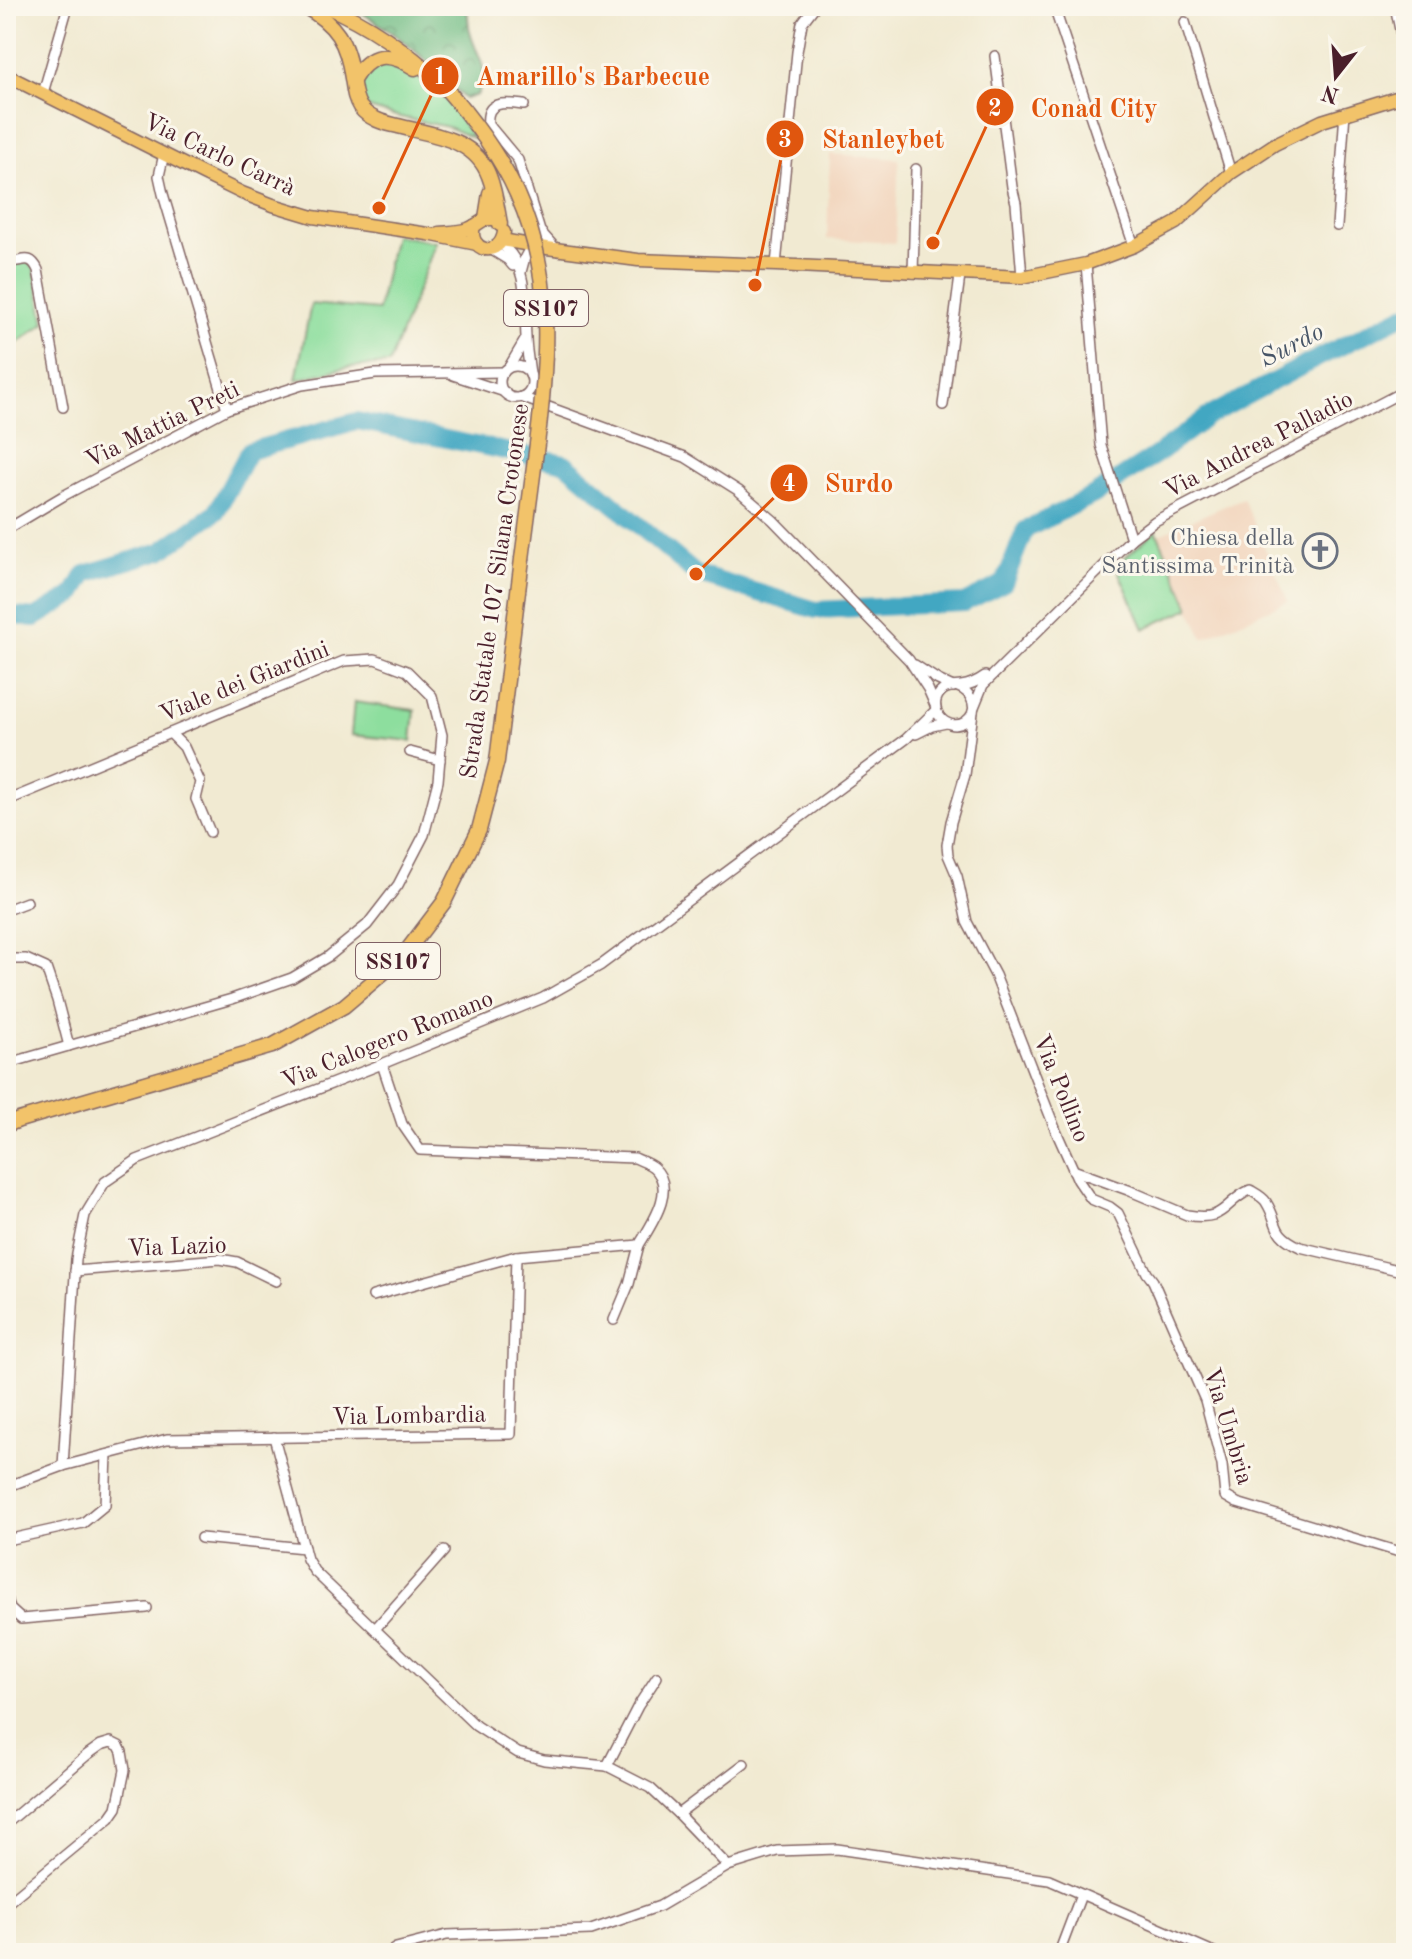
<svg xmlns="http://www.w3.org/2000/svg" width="1412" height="1959" viewBox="0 0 1412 1959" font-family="'Old Standard TT',serif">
<defs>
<pattern id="forest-crowns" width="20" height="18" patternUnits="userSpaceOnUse" patternTransform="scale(2)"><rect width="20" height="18" fill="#72bd85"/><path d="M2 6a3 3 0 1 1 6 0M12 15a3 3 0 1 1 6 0" fill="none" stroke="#60996d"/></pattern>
</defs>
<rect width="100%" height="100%" fill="#fbf7ec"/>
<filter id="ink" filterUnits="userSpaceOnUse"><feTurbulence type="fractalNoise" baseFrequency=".0125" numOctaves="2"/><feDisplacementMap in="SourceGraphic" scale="16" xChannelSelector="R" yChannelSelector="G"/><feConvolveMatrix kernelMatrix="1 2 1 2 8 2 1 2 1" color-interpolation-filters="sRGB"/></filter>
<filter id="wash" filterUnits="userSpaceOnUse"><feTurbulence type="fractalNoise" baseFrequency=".006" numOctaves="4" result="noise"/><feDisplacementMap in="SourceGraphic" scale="32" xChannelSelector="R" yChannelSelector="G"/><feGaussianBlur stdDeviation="1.8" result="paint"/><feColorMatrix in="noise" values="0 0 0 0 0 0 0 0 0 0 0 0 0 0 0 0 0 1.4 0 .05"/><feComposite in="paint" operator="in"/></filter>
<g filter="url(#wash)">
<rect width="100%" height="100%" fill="#f1ead2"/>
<g fill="#f2d5bd">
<path d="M 830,154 L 899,159 L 895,243 L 827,239 Z"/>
<path d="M 1243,498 L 1288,601 L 1203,638 L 1158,535 Z"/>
</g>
<g fill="#8dde9e" stroke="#6c7e64" stroke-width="2">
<path d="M 386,58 L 399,64 L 445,97 L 473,138 L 448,127 L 400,117 L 369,108 L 363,103 L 358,88 L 360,79 L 364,71 Z"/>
<path d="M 394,235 L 436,242 L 389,364 L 348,367 L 296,380 L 311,304 L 378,310 Z"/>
<path d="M 27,262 L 34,267 L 45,323 L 6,351 L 6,265 Z"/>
<path d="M 1156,530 L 1190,608 L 1144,629 L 1116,566 Z"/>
<path d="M 354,702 L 415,710 L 412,741 L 351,735 Z"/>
</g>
<path fill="url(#forest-crowns)" stroke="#5e6e58" stroke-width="2" d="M 349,6 L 467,6 C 468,15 468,24 470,32 C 477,59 492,66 477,95 L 465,99 C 430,62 395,30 349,6 Z"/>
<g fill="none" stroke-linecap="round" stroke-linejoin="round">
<path stroke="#42a7c2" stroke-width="18" d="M 6,615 L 35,618 L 73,595 L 85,574 L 161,551 L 216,512 L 249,451 L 357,421 L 565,463 L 696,574 L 816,610 L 964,603 L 1004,583 L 1025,530 L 1094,495 L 1159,453 L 1207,417 L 1312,361 L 1406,314"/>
</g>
</g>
<g filter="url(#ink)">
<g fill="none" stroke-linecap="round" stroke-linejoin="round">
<defs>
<g id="minor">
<path d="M 1395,6 L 1406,58"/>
<path d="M 1057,16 L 1134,246"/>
<path d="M 1185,22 L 1231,173"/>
<path d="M 995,56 L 1012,187 L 1016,203 L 1022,277"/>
<path d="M 43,93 L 68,6"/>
<path d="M 524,105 C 507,103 485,99 488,124 L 518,160 L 540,231 L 557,250"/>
<path d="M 164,154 L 159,176 L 163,194 L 227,409"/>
<path d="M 1337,226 L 1345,112"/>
<path d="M 500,244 C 530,263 524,307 526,337 C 526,350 529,362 530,375"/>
<path d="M 490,249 L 508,260 L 513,266"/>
<path d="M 6,261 C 21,265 29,251 38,270 L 63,407"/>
<path d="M 1086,264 L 1101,445 L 1131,539"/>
<path d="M 776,265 L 797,52 L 802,23 L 815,6"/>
<path d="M 521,272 L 525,257 L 531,246"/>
<path d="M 913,273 L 916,169"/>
<circle cx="516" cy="382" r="16"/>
<path d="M 509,367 L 525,340"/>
<path d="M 453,375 L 505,392"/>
<path d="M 521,397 L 685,457 L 739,491 L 773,520 L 909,660 L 928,689 L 935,705"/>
<path d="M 943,405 L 960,276"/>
<path d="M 6,530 L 63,496 L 227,409 L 302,385 L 375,374 L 504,372"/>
<path d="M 915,665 L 938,680 L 953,687"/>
<path d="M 958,687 C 972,692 981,711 965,722 C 945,734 924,705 943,690 C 948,686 955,687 961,686 C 970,685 978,681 985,676"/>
<path d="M 974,707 L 983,685 L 1131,539 L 1155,521 L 1406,390"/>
<path d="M 973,712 L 965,775 L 951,822 L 947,845 L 948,855 L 957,876 L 967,922 L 995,975 L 1056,1131 L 1078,1180 L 1091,1199 L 1110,1207 L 1118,1213 L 1147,1273 L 1153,1281 L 1205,1400 L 1222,1465 L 1225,1496 L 1237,1503 L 1406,1554"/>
<path d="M 170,733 L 184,747 L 200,782 L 196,799 L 210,832"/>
<path d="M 916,734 L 932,726 L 946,723"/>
<path d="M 410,752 L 440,760"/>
<path d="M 6,801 L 344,661 L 375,659 L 407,671 L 432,696 L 442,735 L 438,781 L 424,835 L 398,885 L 367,925 L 329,956 L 292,978 L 232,999 L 6,1064"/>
<path d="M 6,910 L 27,902"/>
<path d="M 6,959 L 26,959 L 46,968 L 57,1000 L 69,1046"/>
<path d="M 1073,1170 L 1128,1190 L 1187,1215 C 1227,1222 1222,1203 1250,1190 C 1255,1193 1263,1197 1266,1202 C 1280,1224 1270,1233 1300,1247 L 1406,1272"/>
<path d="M 75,1271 L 220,1259 L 237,1262 L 276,1281"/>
<path d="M 373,1296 L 516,1256 L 639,1245 C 651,1225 678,1188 653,1167 C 648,1163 641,1161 635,1158 L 420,1150 L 402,1124 L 382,1064"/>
<path d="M 614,1320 L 629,1284 L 639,1245"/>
<path d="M 274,1437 L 307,1559 L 314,1571 L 476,1726 L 518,1753 L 544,1760 L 607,1766 L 650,1788 L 678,1814 L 728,1866"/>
<path d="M 63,1466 L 76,1259 L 85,1215 L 105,1182 L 137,1160 L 382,1064 L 543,998 L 601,965 L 906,739 L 936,710"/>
<path d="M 6,1487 L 63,1466 L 167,1439 L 511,1434 L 516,1256"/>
<path d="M 201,1538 L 304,1548"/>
<path d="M 6,1542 L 11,1539 L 83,1523 L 105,1505 L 107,1455"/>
<path d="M 6,1594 L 10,1609 L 21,1619 L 147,1608"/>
<path d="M 375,1629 L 444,1551"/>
<path d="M 607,1766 L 638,1706 L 657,1677"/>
<path d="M 678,1814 L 744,1764"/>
<path d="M 6,1824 L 87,1755 L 101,1745 L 111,1742 L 119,1746 L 122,1752 L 125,1770 L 117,1808 L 110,1818 L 6,1904"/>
<path d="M 388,1953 L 396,1948 L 447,1935 L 591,1930 L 660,1906 L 728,1866 L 777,1851 L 837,1849 L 1049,1880 L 1216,1953"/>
<path d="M 1059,1953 L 1081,1895"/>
</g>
<g id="major">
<path d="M 6,75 L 203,174 L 242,193 L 273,205 L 313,217 L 428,234 L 477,244"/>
<path d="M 474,226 C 467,252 500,259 504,232"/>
<path d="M 439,233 C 449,232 459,232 468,229 C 479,225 481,218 493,219"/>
<path d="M 502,240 L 547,248 L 638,260 L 776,265 L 1022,277 L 1086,264 L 1134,246 L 1176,223 L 1231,173 L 1275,144 L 1322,121 L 1406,95"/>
</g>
<g id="highway">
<path d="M 304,6 C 336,24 347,42 352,78 C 354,89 354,98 360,107 C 369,119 384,123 398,126 C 432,135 475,138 489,176 C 495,191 497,208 500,224"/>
<path d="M 326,6 C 370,25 407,51 442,84"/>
<path d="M 353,80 C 370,52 388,51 415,68"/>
<path d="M 486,218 L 490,193"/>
<path d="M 6,1125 L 19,1120 L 272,1046 L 344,1006 L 403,956 L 444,902 L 479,830 L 497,761 L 522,559"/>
</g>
</defs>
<use href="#minor" stroke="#846665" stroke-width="12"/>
<use href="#major" stroke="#846665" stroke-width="15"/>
<use href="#highway" stroke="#846665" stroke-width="17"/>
<use href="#minor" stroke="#fff" stroke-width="9"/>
<use href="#major" stroke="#f2c36a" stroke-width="12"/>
<use href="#highway" stroke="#f2c36a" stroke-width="14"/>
<defs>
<path id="highway-bridge" d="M 442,84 C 471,117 499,153 517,194 C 554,276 548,358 537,444 C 532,483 527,521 522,559"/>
</defs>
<use href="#highway-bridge" stroke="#846665" stroke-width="17" stroke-linecap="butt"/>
<use href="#highway-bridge" stroke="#f2c36a" stroke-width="14"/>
</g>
</g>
<defs>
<symbol id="church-ring" viewBox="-11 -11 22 22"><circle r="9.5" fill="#fbf7ec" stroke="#6b7280" stroke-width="1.5"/><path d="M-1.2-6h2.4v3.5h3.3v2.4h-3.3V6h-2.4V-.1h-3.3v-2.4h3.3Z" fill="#6b7280"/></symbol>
</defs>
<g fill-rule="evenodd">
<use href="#church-ring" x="1300" y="531" width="40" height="40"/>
</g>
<g text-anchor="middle" stroke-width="6" stroke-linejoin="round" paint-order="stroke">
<g fill="#fbf7ec" stroke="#7f6065" stroke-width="2">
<rect x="504" y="290" width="84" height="36" rx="6"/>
<rect x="356" y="943" width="84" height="36" rx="6"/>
</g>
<g font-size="22" font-weight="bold" fill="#4a1f2b">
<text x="546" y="316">SS107</text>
<text x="398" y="969">SS107</text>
</g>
<g font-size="24" fill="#4a1f2b" stroke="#fbf7ec">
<text transform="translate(220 154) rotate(25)" y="8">Via Carlo Carrà</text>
<text transform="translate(162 424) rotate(-26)" y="8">Via Mattia Preti</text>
<text transform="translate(1258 444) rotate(-27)" y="8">Via Andrea Palladio</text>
<text transform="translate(494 591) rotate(-82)" y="8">Strada Statale 107 Silana Crotonese</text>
<text transform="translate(244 681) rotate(-22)" y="8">Viale dei Giardini</text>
<text transform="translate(387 1039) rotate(-22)" y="8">Via Calogero Romano</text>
<text transform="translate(1062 1088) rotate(68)" y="8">Via Pollino</text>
<text transform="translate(177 1246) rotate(-2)" y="8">Via Lazio</text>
<text transform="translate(409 1415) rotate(-1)" y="8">Via Lombardia</text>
<text transform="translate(1229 1426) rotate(73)" y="8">Via Umbria</text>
</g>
<g font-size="24" fill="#5b616d" stroke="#fbf7ec" text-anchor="end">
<text x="1294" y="545">Chiesa della<tspan x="1294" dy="28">Santissima Trinità</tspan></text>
</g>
<g font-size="26" font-style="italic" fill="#475567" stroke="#fbf7ec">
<text transform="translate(1291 344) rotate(-27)" y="9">Surdo</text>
</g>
</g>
<path fill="none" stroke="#e0560e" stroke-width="3" d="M379 208L440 76M933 243L995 107M755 285L785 139M696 574L789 483"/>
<g fill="#e0560e" stroke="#fbf7ec" stroke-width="3">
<circle cx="379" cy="208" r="8"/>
<circle cx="933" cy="243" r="8"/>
<circle cx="755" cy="285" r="8"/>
<circle cx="696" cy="574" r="8"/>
<circle cx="440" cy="76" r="20"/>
<circle cx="995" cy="107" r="20"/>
<circle cx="785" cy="139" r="20"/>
<circle cx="789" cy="483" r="20"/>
</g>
<g font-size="24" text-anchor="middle" font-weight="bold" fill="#fff">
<text x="440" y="84">1</text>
<text x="995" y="116">2</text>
<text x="785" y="147">3</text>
<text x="789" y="491">4</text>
</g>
<g font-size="26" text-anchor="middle" font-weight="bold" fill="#e0560e" stroke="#fbf7ec" stroke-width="6" stroke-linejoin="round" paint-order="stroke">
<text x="593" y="85">Amarillo's Barbecue</text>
<text x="1094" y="117">Conad City</text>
<text x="883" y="148">Stanleybet</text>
<text x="859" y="492">Surdo</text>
</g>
<rect width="1412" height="1959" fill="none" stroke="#fbf7ec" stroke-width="32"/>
<g transform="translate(1336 76) rotate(197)" stroke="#fbf7ec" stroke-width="6" paint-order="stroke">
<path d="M0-6L14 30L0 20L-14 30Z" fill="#4a1f2b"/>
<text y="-12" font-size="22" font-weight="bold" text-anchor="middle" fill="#4a1f2b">N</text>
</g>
</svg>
